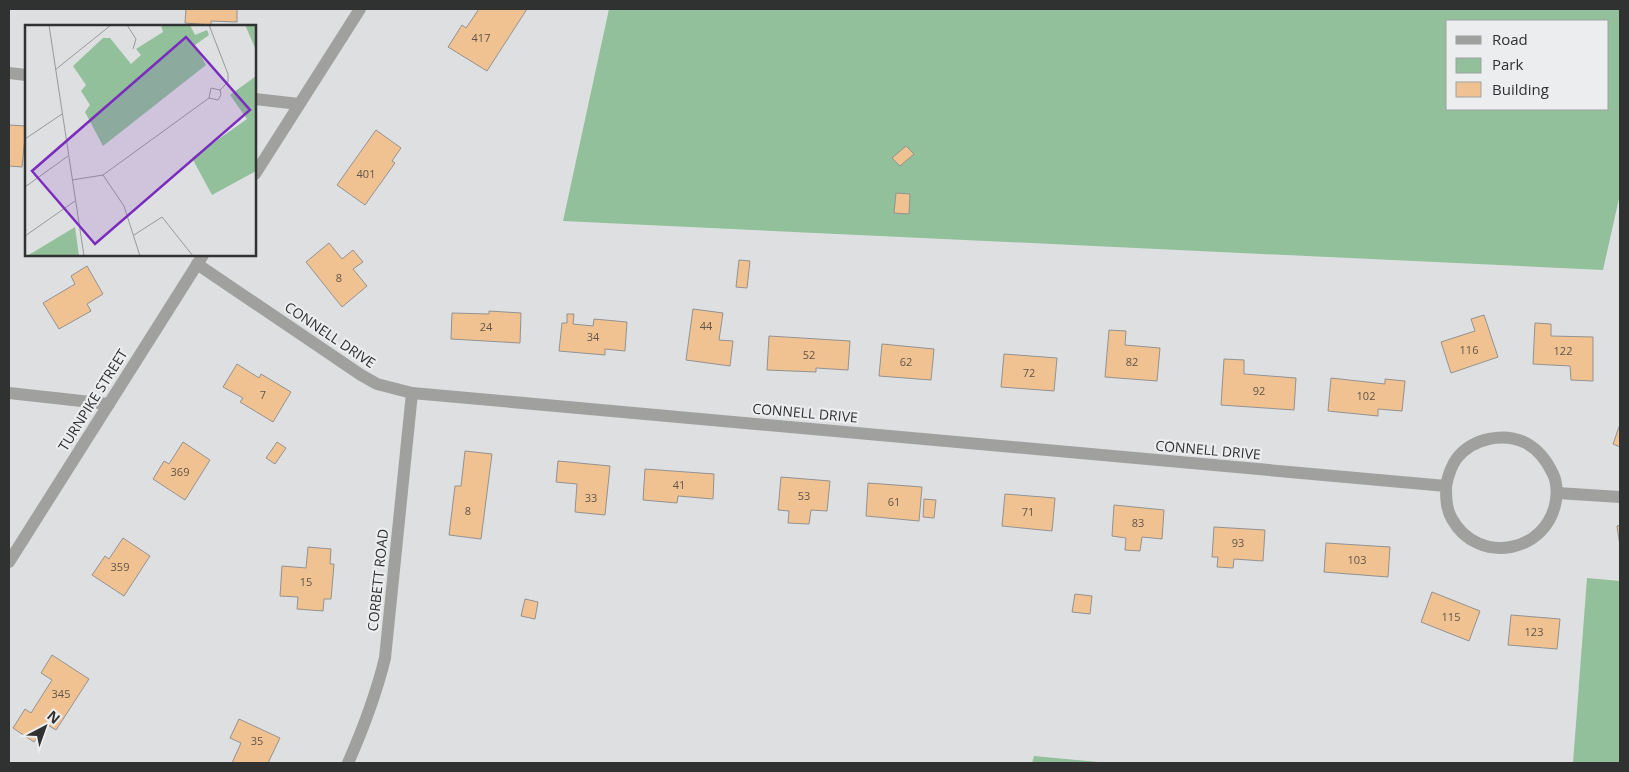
<svg xmlns="http://www.w3.org/2000/svg" width="1629" height="772" viewBox="0 0 1629 772" font-family="'Open Sans',sans-serif">
<rect width="100%" height="100%" fill="#dedfe1"/>
<g fill="#91c09b" fill-rule="evenodd">
<path d="M 609,9 L 1620,9 L 1620,194 L 1603,270 L 563,221 ZM 1448,21 L 1608,21 L 1608,109 L 1448,109 Z"/>
<path d="M 1587,578 L 1620,581 L 1620,763 L 1573,763 Z"/>
<path d="M 1034,756 L 1109,763 L 1032,763 Z"/>
</g>
<g fill="#f0c292" stroke="#939291">
<path d="M 186,9 L 237,9 L 237,22 L 211,21 L 211,25 L 185,23 Z"/>
<path d="M 479,9 L 527,9 L 487,71 L 448,47 L 462,25 L 466,28 Z"/>
<path d="M 9,125 L 26,126 L 22,167 L 9,166 Z"/>
<path d="M 376,130 L 401,148 L 392,161 L 395,163 L 365,205 L 337,185 Z"/>
<path d="M 906,146 L 914,154 L 900,166 L 892,158 Z"/>
<path d="M 896,193 L 910,194 L 909,214 L 894,213 Z"/>
<path d="M 329,243 L 342,259 L 353,250 L 363,262 L 353,269 L 367,286 L 342,307 L 306,262 Z"/>
<path d="M 739,260 L 750,261 L 747,288 L 736,287 Z"/>
<path d="M 87,266 L 103,294 L 87,304 L 91,311 L 59,329 L 43,303 L 75,284 L 71,276 Z"/>
<path d="M 693,309 L 723,313 L 719,340 L 733,341 L 730,366 L 686,360 Z"/>
<path d="M 489,311 L 521,313 L 520,343 L 451,339 L 452,313 L 489,314 Z"/>
<path d="M 567,314 L 574,314 L 573,324 L 593,326 L 594,319 L 627,322 L 625,351 L 605,349 L 605,355 L 559,351 L 562,323 L 567,323 Z"/>
<path d="M 1484,315 L 1498,357 L 1451,373 L 1441,342 L 1475,331 L 1471,319 Z"/>
<path d="M 1535,323 L 1551,324 L 1551,336 L 1593,337 L 1593,381 L 1571,380 L 1570,366 L 1533,364 Z"/>
<path d="M 1109,330 L 1126,331 L 1125,345 L 1160,348 L 1157,381 L 1105,377 Z"/>
<path d="M 769,336 L 850,341 L 848,370 L 816,368 L 816,372 L 767,370 Z"/>
<path d="M 882,344 L 934,349 L 931,380 L 879,376 Z"/>
<path d="M 1004,354 L 1057,358 L 1054,391 L 1001,387 Z"/>
<path d="M 1224,359 L 1244,360 L 1244,374 L 1296,378 L 1294,410 L 1221,405 Z"/>
<path d="M 237,364 L 259,378 L 261,374 L 291,392 L 273,422 L 240,402 L 243,398 L 223,387 Z"/>
<path d="M 1331,378 L 1385,384 L 1385,379 L 1405,381 L 1402,411 L 1378,409 L 1378,416 L 1328,411 Z"/>
<path d="M 1620,424 L 1620,447 L 1613,444 Z"/>
<path d="M 183,442 L 210,460 L 185,500 L 153,479 L 164,461 L 169,464 Z"/>
<path d="M 277,442 L 286,448 L 275,464 L 266,458 Z"/>
<path d="M 465,451 L 492,454 L 481,539 L 449,535 L 455,486 L 461,486 Z"/>
<path d="M 558,461 L 610,466 L 605,515 L 575,512 L 577,484 L 556,482 Z"/>
<path d="M 645,469 L 714,474 L 713,499 L 678,496 L 677,503 L 643,500 Z"/>
<path d="M 781,477 L 830,481 L 827,511 L 811,510 L 809,524 L 788,523 L 789,511 L 778,510 Z"/>
<path d="M 868,483 L 922,487 L 919,521 L 866,516 Z"/>
<path d="M 1005,494 L 1055,498 L 1052,531 L 1002,526 Z"/>
<path d="M 924,499 L 936,500 L 934,518 L 923,517 Z"/>
<path d="M 1114,505 L 1164,510 L 1162,539 L 1142,537 L 1140,551 L 1125,550 L 1126,538 L 1112,536 Z"/>
<path d="M 1620,525 L 1620,546 L 1617,526 Z"/>
<path d="M 1214,527 L 1265,530 L 1263,561 L 1234,559 L 1233,568 L 1217,567 L 1218,557 L 1212,557 Z"/>
<path d="M 123,538 L 150,556 L 124,596 L 92,575 L 105,556 L 109,559 Z"/>
<path d="M 1326,543 L 1390,547 L 1388,577 L 1324,572 Z"/>
<path d="M 308,547 L 331,549 L 330,564 L 334,564 L 331,599 L 324,599 L 323,611 L 297,609 L 298,597 L 280,596 L 282,566 L 306,568 Z"/>
<path d="M 1432,592 L 1480,611 L 1469,641 L 1421,622 Z"/>
<path d="M 1075,594 L 1092,596 L 1090,614 L 1072,612 Z"/>
<path d="M 525,599 L 538,602 L 535,619 L 521,616 Z"/>
<path d="M 1511,615 L 1560,619 L 1557,649 L 1508,645 Z"/>
<path d="M 52,655 L 89,679 L 56,730 L 46,724 L 34,742 L 13,728 L 25,709 L 31,713 L 52,680 L 41,673 Z"/>
<path d="M 239,719 L 280,738 L 268,763 L 232,763 L 241,743 L 230,738 Z"/>
</g>
<g fill="none" stroke-linecap="round" stroke-linejoin="round">
<path stroke="#a0a09f" stroke-width="12" d="M 1557,493 L 1620,497"/>
<g stroke="#a0a09f" stroke-width="12">
<path d="M 9,73 L 26,75"/>
<path d="M 255,99 L 299,104"/>
<path d="M 197,264 L 361,375 L 377,384 L 412,393 L 1446,486 C 1448,476 1451,466 1457,458 C 1473,438 1504,432 1526,443 C 1539,450 1547,461 1553,474 C 1557,482 1557,492 1556,500 C 1548,553 1478,566 1452,519 C 1446,509 1446,497 1446,486"/>
<path d="M 9,393 L 109,404"/>
<path d="M 348,763 C 363,729 376,695 385,658 L 412,393"/>
</g>
<g stroke="#a0a09f" stroke-width="12">
<path d="M 255,174 L 360,9"/>
<path d="M 9,562 L 203,255"/>
</g>
</g>
<g text-anchor="middle" stroke-width="4.5" stroke-linejoin="round" paint-order="stroke">
<g font-size="11" fill="#605549">
<text x="481" y="42">417</text>
<text x="366" y="178">401</text>
<text x="339" y="282">8</text>
<text x="706" y="330">44</text>
<text x="486" y="331">24</text>
<text x="593" y="341">34</text>
<text x="1469" y="354">116</text>
<text x="1563" y="355">122</text>
<text x="809" y="359">52</text>
<text x="906" y="366">62</text>
<text x="1132" y="366">82</text>
<text x="1029" y="377">72</text>
<text x="1259" y="395">92</text>
<text x="263" y="399">7</text>
<text x="1366" y="400">102</text>
<text x="180" y="476">369</text>
<text x="679" y="489">41</text>
<text x="804" y="500">53</text>
<text x="591" y="502">33</text>
<text x="894" y="506">61</text>
<text x="468" y="515">8</text>
<text x="1028" y="516">71</text>
<text x="1138" y="527">83</text>
<text x="1238" y="547">93</text>
<text x="1357" y="564">103</text>
<text x="120" y="571">359</text>
<text x="306" y="586">15</text>
<text x="1451" y="621">115</text>
<text x="1534" y="636">123</text>
<text x="61" y="698">345</text>
<text x="257" y="745">35</text>
</g>
<g font-size="14" fill="#303131" stroke="#ebedee">
<text transform="translate(330 335) rotate(34)" y="5">CONNELL DRIVE</text>
<text transform="translate(93 400) rotate(-58)" y="5">TURNPIKE STREET</text>
<text transform="translate(805 413) rotate(5)" y="5">CONNELL DRIVE</text>
<text transform="translate(1208 450) rotate(5)" y="5">CONNELL DRIVE</text>
<text transform="translate(378 580) rotate(-84)" y="5">CORBETT ROAD</text>
</g>
</g>
<g transform="translate(25 25)">
<rect width="231" height="231" fill="#dedfe1"/>
<path d="M 136,0 L 165,0 L 170,10 L 182,5 L 184,10 L 170,20 L 181,40 L 78,121 L 60,87 L 65,80 L 56,66 L 61,60 L 48,41 L 78,13 L 85,13 L 106,39 L 116,30 L 111,24 L 138,7 ZM 220,0 L 231,0 L 231,25 L 221,2 ZM 231,51 L 231,146 L 187,170 L 167,133 L 222,94 L 205,70 ZM 50,202 L 54,231 L 2,231 Z" fill="#91c09b"/>
<path fill="none" stroke="#98999b" stroke-width="1" d="M 24,0 L 59,231M 102,0 L 111,14 L 108,24M 184,0 L 203,49 L 203,57 L 195,65M 30,45 L 86,0M 0,114 L 37,89M 78,150 L 99,181 L 115,231M 47,155 L 78,150 L 184,73 L 186,63 L 195,65 L 196,70 L 193,75 L 184,73M 0,162 L 43,131M 109,210 L 137,192 L 168,231M 0,211 L 50,176"/>
<path fill="#7b2cbf" fill-opacity="0.15" stroke="#7b2cbf" stroke-width="2.5" d="M 161,12 L 225,85 L 70,219 L 7,146 Z"/>
<rect width="231" height="231" fill="none" stroke="#303131" stroke-width="2.5"/>
</g>
<rect width="1629" height="772" fill="none" stroke="#303131" stroke-width="20"/>
<rect x="1446" y="20" width="162" height="90" fill="#ebedee" stroke="#a0a2a2"/>
<rect x="1456" y="36" width="25" height="8" fill="#a0a09f" stroke="#a0a2a2"/>
<text x="1492" y="45" font-size="15" fill="#303131">Road</text>
<rect x="1456" y="58" width="25" height="15" fill="#91c09b" stroke="#a0a2a2"/>
<text x="1492" y="70" font-size="15" fill="#303131">Park</text>
<rect x="1456" y="82" width="25" height="15" fill="#f0c292" stroke="#a0a2a2"/>
<text x="1492" y="95" font-size="15" fill="#303131">Building</text>
<g transform="translate(45 727) rotate(41)" stroke="#ebedee" stroke-width="4" paint-order="stroke">
<path d="M0-4L9 19L0 12L-9 19Z" fill="#303131"/>
<text y="-8" font-size="14" font-weight="bold" text-anchor="middle" fill="#303131">N</text>
</g>
</svg>
